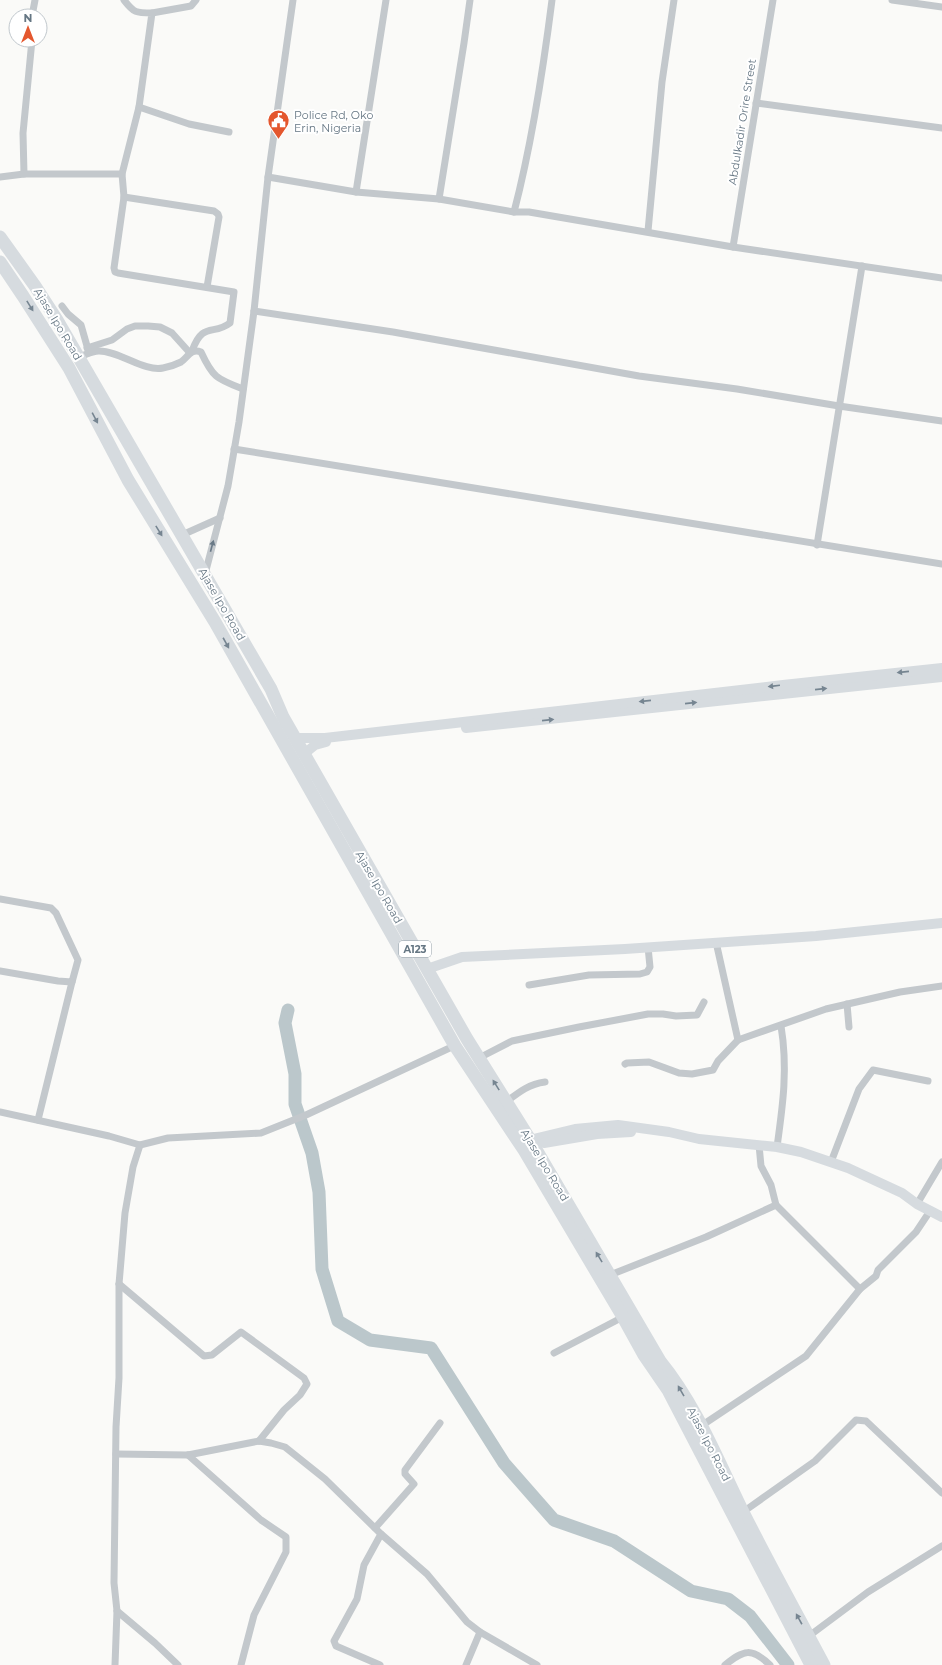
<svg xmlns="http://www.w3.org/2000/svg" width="942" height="1665" viewBox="0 0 942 1665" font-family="Montserrat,sans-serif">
<rect width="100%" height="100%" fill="#fafaf8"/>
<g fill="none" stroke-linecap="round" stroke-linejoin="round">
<path stroke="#bbc7cb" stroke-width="13" d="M 288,1010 L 285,1023 L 295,1074 L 295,1104 L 312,1153 L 319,1192 L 322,1269 L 338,1321 L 370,1340 L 431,1348 L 504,1463 L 554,1520 L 614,1541 L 691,1591 L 728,1599 L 750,1616 L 788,1665"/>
<g stroke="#c3c8cc" stroke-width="7">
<path d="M 124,0 C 134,13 136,13 152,13 L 139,107 L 122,174 L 124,197 L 114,268 L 115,272 L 118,273 L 234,292 L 230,323 C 213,336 203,321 192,351"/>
<path d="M 892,0 L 942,7"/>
<path d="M 152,13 L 191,6 L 196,0"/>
<path d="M 32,16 L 35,0"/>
<path d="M 756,103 L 942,128"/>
<path d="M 139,107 L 189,124 L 229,132"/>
<path d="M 24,174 L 23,133 L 32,40"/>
<path d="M 0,177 L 24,174 L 122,174"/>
<path d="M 268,177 L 356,192 L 439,199 L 514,212 L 529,212 L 733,247 L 942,278"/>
<path d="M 356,192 L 386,0"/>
<path d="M 124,197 L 214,211 L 218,214 L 219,217 L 207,287"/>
<path d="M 439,199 L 464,43 L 470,0"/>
<path d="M 514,212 C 532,143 543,71 552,0"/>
<path d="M 648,231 L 662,82 L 674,0"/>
<path d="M 733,247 L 773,0"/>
<path d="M 62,306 L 68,314 L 81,325 L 89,353"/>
<path d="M 254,311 L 393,332 L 639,376 L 737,389 L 839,406 L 942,421"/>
<path d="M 87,348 L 112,340 L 127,329 L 135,326 L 148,326 L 160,327 L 172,333 L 190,353"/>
<path d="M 79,357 C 85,355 92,351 99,351 C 120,351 144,372 163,368 C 169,367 175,365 181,362 C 188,357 191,348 201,352 C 213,378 217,379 243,389"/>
<path d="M 234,449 L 942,564"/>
<path d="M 182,535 L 220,518"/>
<path d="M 817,545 L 862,266"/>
<path d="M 205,574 L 228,486 L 239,422 L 254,311 L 268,177 L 293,0"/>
<path d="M 0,899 L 51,908 L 56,913 L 78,960 L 72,982 L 58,981 L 0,971"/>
<path d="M 716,942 L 738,1040"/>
<path d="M 529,985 L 589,975 L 640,974 L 647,972 L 650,967 L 648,947"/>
<path d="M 847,1004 L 849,1027"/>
<path d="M 479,1058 L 512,1041 L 579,1027 L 648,1014 L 663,1014 L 676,1016 L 697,1015 L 704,1002"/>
<path d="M 625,1064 L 627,1063 L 649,1062 L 679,1073 L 692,1074 L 713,1070 L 718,1061 L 738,1040 L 752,1035 L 826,1009 L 900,992 L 942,986"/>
<path d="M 506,1102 C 519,1092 529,1084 545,1082"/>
<path d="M 0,1112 L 109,1136 L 140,1145 L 168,1138 L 261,1133 L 306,1115 L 456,1045"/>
<path d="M 38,1120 L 72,982"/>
<path d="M 759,1145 L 761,1166 L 771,1185 L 776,1205 L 860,1289"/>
<path d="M 777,1147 C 783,1104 788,1068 781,1026"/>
<path d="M 831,1162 L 859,1089 L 873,1070 L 928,1081"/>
<path d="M 917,1204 L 942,1162"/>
<path d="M 610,1275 L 706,1237 L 776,1205"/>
<path d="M 119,1284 L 204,1356 L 212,1355 L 241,1332 L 304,1378 L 307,1384 L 300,1395 L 284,1410 L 259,1441"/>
<path d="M 554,1353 L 623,1317"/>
<path d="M 701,1426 L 806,1356 L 860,1289 L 876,1276 L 878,1270 L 916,1232 L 930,1211"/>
<path d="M 116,1454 L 188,1455 L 259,1441 L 271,1443 L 285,1447 L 325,1479 L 381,1534 L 427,1574 L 467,1622 L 480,1632 L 537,1665"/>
<path d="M 188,1455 L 261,1520 L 286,1537 L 286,1552 L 254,1615 L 241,1665"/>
<path d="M 743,1512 L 815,1461 L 856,1420 L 866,1421 L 942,1493"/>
<path d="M 375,1528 L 414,1484 L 405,1474 L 405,1470 L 440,1423"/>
<path d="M 117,1611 L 155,1643 L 178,1665"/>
<path d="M 809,1636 L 868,1592 L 942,1546"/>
<path d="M 115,1665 L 117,1611 L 114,1583 L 116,1427 L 119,1378 L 119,1284 L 125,1213 L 133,1167 L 140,1145"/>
<path d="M 380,1665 L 336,1646 L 334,1641 L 357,1599 L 364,1565 L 381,1534"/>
<path d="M 466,1665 L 480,1632"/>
<path d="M 725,1665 C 744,1650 751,1647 770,1665"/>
</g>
<g stroke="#d6dbdf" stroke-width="10">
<path d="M 466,728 L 942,677"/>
<path d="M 295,738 L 325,738 L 783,685 L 942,668"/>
<path d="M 304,754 L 315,745 L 326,742"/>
<path d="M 427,969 L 462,957 L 625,949 L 816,936 L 942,923"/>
<path d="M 525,1141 L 575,1129 L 618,1125 L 669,1132 L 699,1139 L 777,1147 L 801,1152 L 848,1168 L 902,1193 L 917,1204 L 942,1217"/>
<path d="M 544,1143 L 597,1134 L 631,1132"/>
</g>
<g stroke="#d6dbdf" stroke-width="13">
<path d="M 0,237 L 35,286 L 57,320 L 271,689 L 283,717 L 467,1039 L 534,1146 L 660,1361 C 696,1405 718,1461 743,1512 C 769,1564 797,1614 824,1665"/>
<path d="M 0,262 L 23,296 L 69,368 L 128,480 L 215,622 L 455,1046 L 524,1150 L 623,1317 L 644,1355 L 668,1390 L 811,1665"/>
</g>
</g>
<defs><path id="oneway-solid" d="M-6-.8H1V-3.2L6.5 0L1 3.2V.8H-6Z"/></defs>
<g fill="#768591">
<use href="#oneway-solid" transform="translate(30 306) rotate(58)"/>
<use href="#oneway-solid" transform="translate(95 418) rotate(62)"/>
<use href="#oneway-solid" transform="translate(159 531) rotate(58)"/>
<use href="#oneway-solid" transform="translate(226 643) rotate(61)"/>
<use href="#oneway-solid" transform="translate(903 672) rotate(174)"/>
<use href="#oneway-solid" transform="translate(774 686) rotate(173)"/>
<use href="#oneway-solid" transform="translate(821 689) rotate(-6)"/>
<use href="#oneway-solid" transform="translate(645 701) rotate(174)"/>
<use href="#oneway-solid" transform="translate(691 703) rotate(-6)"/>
<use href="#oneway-solid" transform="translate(548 720) rotate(-6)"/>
<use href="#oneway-solid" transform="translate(496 1085) rotate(-122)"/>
<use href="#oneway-solid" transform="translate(599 1257) rotate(-121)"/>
<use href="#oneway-solid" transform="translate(681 1391) rotate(-120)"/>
<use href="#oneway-solid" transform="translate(799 1619) rotate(-119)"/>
</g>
<use fill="#6a7a87" href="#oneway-solid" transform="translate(212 546) rotate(-75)"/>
<defs>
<symbol id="civic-pin" viewBox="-11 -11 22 30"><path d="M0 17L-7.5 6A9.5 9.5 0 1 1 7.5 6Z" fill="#e4572e" stroke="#fff"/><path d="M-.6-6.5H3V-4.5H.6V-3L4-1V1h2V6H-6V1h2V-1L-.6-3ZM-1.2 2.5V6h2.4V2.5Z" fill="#fff"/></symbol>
</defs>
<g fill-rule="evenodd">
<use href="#civic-pin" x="266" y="108" width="25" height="34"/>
</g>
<g text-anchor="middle" stroke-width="4" stroke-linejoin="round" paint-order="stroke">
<rect fill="#fff" stroke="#939fa8" stroke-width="1" x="399" y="941" width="32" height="16" rx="3"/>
<g font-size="10" font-weight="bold" fill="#657683">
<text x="415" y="953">A123</text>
</g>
<g font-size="11" fill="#657683" stroke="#fff" text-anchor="start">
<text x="294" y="119">Police Rd, Oko<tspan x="294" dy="13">Erin, Nigeria</tspan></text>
</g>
<g font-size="11" fill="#657683" stroke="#fff">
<text transform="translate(742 122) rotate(-81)" y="4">Abdulkadir Orire Street</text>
<text transform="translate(58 324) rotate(59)" y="4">Ajase Ipo Road</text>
<text transform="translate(222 604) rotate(60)" y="4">Ajase Ipo Road</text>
<text transform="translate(379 887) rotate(60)" y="4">Ajase Ipo Road</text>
<text transform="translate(545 1165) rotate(59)" y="4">Ajase Ipo Road</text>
<text transform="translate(709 1444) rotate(63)" y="4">Ajase Ipo Road</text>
</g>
</g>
<g transform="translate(28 28)"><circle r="19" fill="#ffffff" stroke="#c1c8cd"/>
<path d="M0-3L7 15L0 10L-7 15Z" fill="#e4572e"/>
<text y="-6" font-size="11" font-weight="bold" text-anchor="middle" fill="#657683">N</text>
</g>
</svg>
